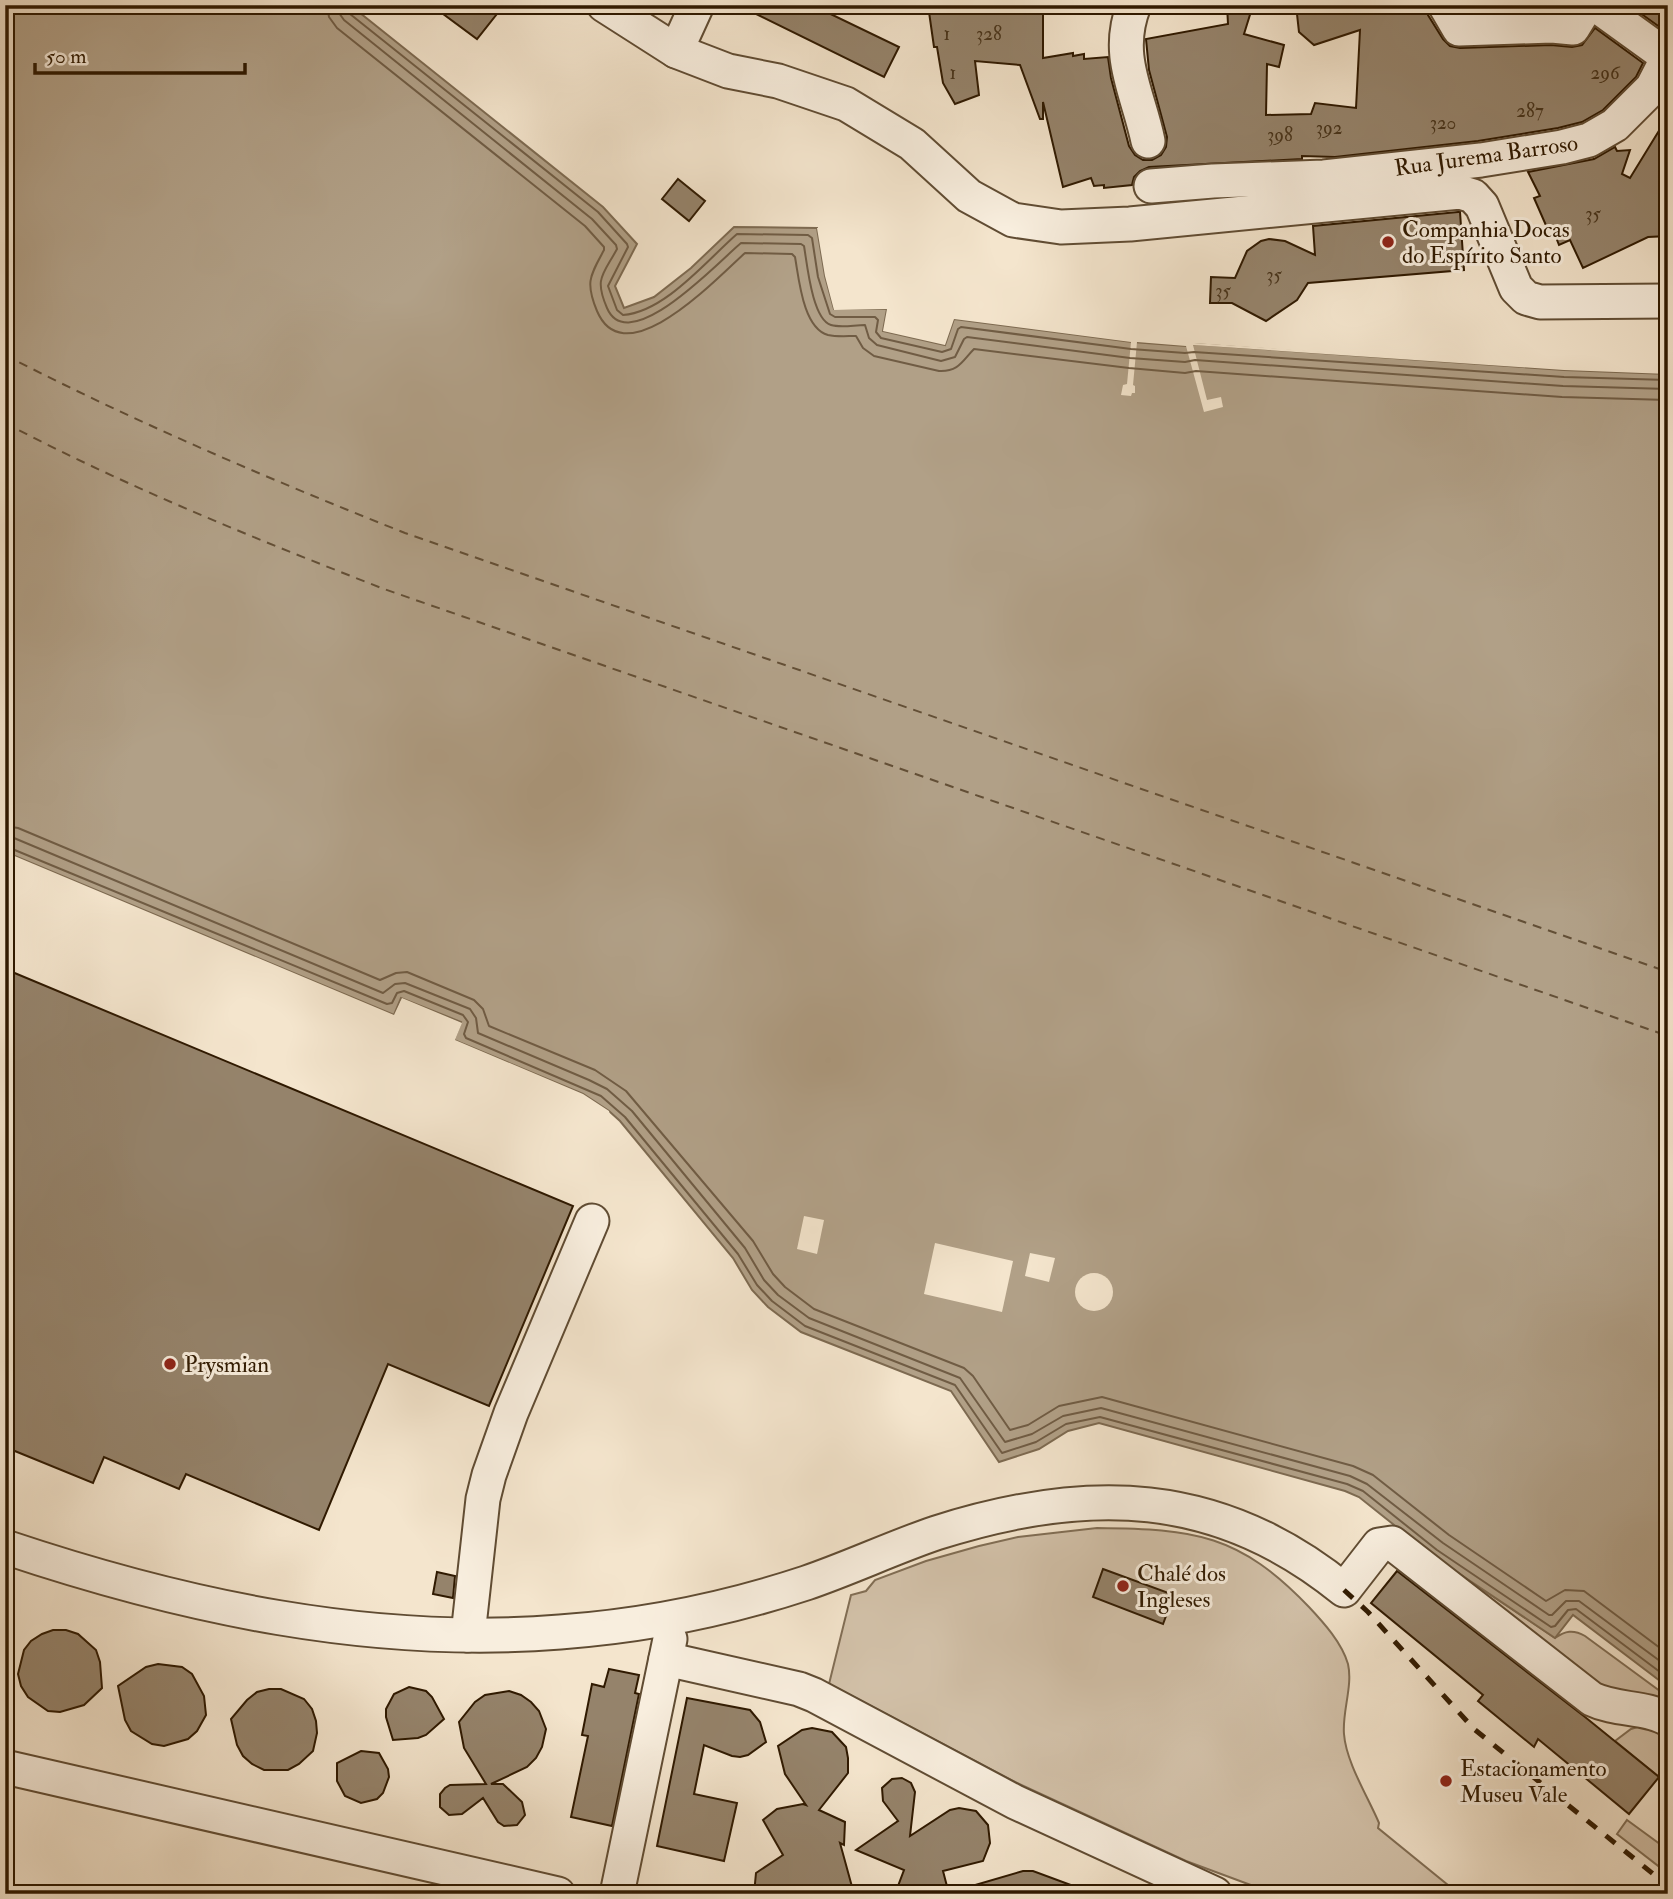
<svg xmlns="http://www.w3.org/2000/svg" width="1673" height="1899" viewBox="0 0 1673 1899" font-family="'IM FELL Double Pica',serif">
<rect width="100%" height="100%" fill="#f4e5cd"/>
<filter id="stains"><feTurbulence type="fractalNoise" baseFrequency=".00286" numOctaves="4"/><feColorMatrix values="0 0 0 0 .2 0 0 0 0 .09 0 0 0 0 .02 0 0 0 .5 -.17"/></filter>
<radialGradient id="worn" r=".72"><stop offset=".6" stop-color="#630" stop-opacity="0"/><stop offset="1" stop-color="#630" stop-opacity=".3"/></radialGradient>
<g fill="#d3c2aa" stroke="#816e55" stroke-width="2">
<path d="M 1097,1528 C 1195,1529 1239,1534 1309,1607 C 1324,1623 1342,1643 1348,1664 C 1353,1686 1342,1712 1344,1734 C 1346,1762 1368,1797 1379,1823 L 1378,1828 L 1459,1894 L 1275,1894 L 1186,1861 L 1017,1783 L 829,1684 L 851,1595 L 866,1591 L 875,1580 L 926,1561 L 979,1546 L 1018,1537 Z"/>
<path d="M 1433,1556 L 1555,1638 C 1565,1631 1573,1629 1585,1636 L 1668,1697 L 1668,1705 L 1612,1694 Z"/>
<path d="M 1641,1726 L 1653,1730 L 1668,1740 L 1668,1766 L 1659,1777 L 1615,1741 L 1631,1729 Z"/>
<path d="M 1627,1820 L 1668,1850 L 1666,1872 L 1617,1834 Z"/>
</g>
<path fill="#b1a087" stroke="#7d6a51" stroke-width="2" d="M 5,5 L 350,5 L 603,207 L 637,244 L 615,286 L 624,308 L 654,297 L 691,268 L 734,227 L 817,228 L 825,276 L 834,309 L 887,309 L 883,331 L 945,345 L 954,319 L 1132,342 L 1186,346 L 1193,344 L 1564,370 L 1668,374 L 1668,1687 L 1573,1615 L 1555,1638 L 1433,1556 L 1359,1497 L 1345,1491 L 1099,1423 L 1068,1431 L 1039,1449 L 999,1462 L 951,1391 L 801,1332 L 768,1307 L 752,1290 L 733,1258 L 620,1121 L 609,1111 L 583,1094 L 454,1040 L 461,1022 L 401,998 L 394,1015 L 5,852 Z"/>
<g fill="#f4e5cd">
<path d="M 817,228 L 821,228 L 828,275 L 837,306 L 888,306 L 891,310 L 887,328 L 943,341 L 951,318 L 954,316 L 1132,339 L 1564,367 L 1668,370 L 1668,374 L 1564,370 L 1193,345 L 1207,400 L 1221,397 L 1223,407 L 1204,412 L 1186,346 L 1137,342 L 1133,385 L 1135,386 L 1135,393 L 1132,393 L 1131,396 L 1121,395 L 1123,385 L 1127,384 L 1131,342 L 954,319 L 945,345 L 883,331 L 887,309 L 834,310 L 825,276 Z"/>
<path d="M 5,852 L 394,1015 L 402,998 L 462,1023 L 455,1040 L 583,1094 L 609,1111 L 610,1117 L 582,1097 L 452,1043 L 451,1039 L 457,1024 L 404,1002 L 397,1017 L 393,1018 L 5,855 Z"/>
<path d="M 804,1216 L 824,1220 L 817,1254 L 797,1249 Z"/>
<path d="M 935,1243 L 1013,1261 L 1002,1312 L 924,1294 Z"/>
<path d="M 1030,1253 L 1055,1258 L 1049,1282 L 1025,1276 Z"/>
<circle cx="1094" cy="1292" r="19"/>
</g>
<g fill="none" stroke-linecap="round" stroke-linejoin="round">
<g stroke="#705c44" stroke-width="2">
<path d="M 327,5 L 329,17 L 337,28 L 585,226 L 604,247 L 604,250 C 590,276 585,282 597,311 C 625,377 717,278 745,253 L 792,254 L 795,257 C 799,279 803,328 828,335 C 837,337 847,336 856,336 L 863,348 L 874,356 L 939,371 C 959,372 963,360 974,349 L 1129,368 L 1185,373 L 1196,371 L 1562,397 L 1668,400"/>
<path d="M 338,5 L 339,13 L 344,20 L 592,219 L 616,245 L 617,249 C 603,275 594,278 607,308 C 629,359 720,260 741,243 L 801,244 L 804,246 C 807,263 812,319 831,325 C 841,328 854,325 865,325 L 869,338 L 877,345 L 941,361 L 955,357 L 964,339 L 967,337 L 1130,358 L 1185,362 L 1195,360 L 1563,386 L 1668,389"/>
<path d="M 347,5 L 350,14 L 598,212 L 627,244 L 628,247 L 608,286 L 617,310 L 623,315 C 665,312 707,260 737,234 L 808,235 L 812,238 L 818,277 L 830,314 L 835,317 L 875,317 L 878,320 L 876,332 L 881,338 L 942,352 L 951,349 L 958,329 L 961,327 L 1131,349 L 1185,353 L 1194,352 L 1564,377 L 1668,380"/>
<path d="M 5,826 L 18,828 L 380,980 L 396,973 L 407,972 L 474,1000 L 483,1009 L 489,1026 L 595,1070 L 626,1091 L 753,1241 L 773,1274 L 785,1287 L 814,1309 L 964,1368 L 973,1376 L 1010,1430 L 1028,1425 L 1059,1406 L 1102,1397 L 1353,1466 L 1373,1475 L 1449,1535 L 1546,1601 L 1565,1590 L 1584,1591 L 1668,1654"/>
<path d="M 5,837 L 14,838 L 383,993 L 395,984 L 405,983 L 470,1009 L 476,1018 L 478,1033 L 589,1080 L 607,1089 L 632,1111 L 745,1248 L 764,1280 L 778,1295 L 809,1318 L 960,1378 L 1005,1442 L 1032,1434 L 1063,1416 L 1101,1408 L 1350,1476 L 1367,1484 L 1443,1543 L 1549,1615 L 1552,1615 L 1566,1601 L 1579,1601 L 1668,1667"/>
<path d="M 5,846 L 387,1004 L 392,1003 L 397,993 L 404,991 L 463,1015 L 468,1022 L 464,1034 L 466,1038 L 601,1096 L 625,1117 L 738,1254 L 757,1285 L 772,1301 L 805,1326 L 955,1385 L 1002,1453 L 1036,1442 L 1066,1424 L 1100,1417 L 1347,1484 L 1363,1491 L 1437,1550 L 1551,1627 L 1555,1626 L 1568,1610 L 1576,1609 L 1668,1678"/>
</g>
<g stroke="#634f36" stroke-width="2" stroke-dasharray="9 7" stroke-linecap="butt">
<path d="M 5,355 C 135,422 269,479 405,533 L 1668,972"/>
<path d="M 5,423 C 127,487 256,539 384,589 L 1668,1036"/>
</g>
</g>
<g fill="#95836b" stroke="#2f1900" stroke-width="2">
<path d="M 431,5 L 504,5 L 477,39 Z"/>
<path d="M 738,5 L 812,5 L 899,47 L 884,77 Z"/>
<path d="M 928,5 L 1043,9 L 1043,58 L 1073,53 L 1073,56 L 1084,54 L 1084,59 L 1108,57 L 1111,78 L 1129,146 L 1135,155 L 1143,160 L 1152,160 L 1161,155 L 1166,147 L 1167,137 L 1149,70 L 1146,39 L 1228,24 L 1227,5 L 1253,5 L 1244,34 L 1284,45 L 1279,67 L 1267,64 L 1266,115 L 1311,114 L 1315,103 L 1356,108 L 1360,30 L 1314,45 L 1299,32 L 1296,5 L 1426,5 L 1428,15 L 1443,39 L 1450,46 L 1460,48 L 1551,45 L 1572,47 L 1582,45 L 1595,28 L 1643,63 L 1636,77 L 1603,110 L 1582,122 L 1558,128 L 1478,141 L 1335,157 L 1302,156 L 1302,159 L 1149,167 L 1140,171 L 1134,177 L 1132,185 L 1104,188 L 1104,185 L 1094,186 L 1091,178 L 1063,187 L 1043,102 L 1043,119 L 1040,119 L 1020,65 L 975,61 L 979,95 L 955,104 L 943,83 L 937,47 L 934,47 Z"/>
<path d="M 1467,5 L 1564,5 L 1563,8 L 1470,9 Z"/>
<path d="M 1629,5 L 1668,5 L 1668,33 Z"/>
<path d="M 1668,116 L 1668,236 L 1648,237 L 1583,268 L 1570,240 L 1559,245 L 1552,227 L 1548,230 L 1534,198 L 1540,196 L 1528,172 L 1594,159 L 1615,147 L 1617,151 L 1630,150 L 1622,174 L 1630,178 Z"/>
<path d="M 678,179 L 705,201 L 689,221 L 662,199 Z"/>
<path d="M 1458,212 L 1460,212 L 1464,270 L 1308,283 L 1297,300 L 1266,321 L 1232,303 L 1210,303 L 1211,277 L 1235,278 L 1247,251 L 1261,241 L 1269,239 L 1285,241 L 1315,255 L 1313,226 Z"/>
<path d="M 5,969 L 573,1206 L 489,1406 L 388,1364 L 319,1530 L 186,1474 L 179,1489 L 104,1457 L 93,1483 L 5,1447 Z"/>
<path d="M 1103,1569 L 1174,1595 L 1163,1624 L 1093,1597 Z"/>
<path d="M 1397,1571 L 1585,1717 L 1659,1777 L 1629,1814 L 1538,1739 L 1534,1747 L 1478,1701 L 1483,1695 L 1371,1603 Z"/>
<path d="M 437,1572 L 455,1576 L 453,1598 L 433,1594 Z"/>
<path d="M 53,1630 L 66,1630 L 78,1634 L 96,1650 L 100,1662 L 102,1688 L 84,1705 L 60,1712 L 48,1711 L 28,1697 L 21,1686 L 18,1674 L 24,1650 L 31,1641 L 42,1634 Z"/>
<path d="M 158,1664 L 182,1667 L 192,1674 L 204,1696 L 206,1715 L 197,1731 L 188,1739 L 164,1746 L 152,1744 L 131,1731 L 125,1720 L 118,1686 L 146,1667 Z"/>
<path d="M 609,1669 L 639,1675 L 635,1693 L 639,1694 L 612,1826 L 571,1817 L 588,1736 L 582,1735 L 592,1684 L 604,1687 Z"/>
<path d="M 409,1687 L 426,1691 L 432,1697 L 444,1719 L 426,1735 L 418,1738 L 393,1740 L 386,1717 L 386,1709 L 394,1694 Z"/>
<path d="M 269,1689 L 281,1689 L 304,1699 L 312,1709 L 316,1721 L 317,1733 L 313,1751 L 299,1764 L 288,1770 L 264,1770 L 252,1764 L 243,1756 L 237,1745 L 231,1719 L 247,1700 L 257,1692 Z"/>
<path d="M 509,1691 L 521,1695 L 531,1702 L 539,1711 L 546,1729 L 542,1747 L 536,1758 L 527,1767 L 491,1784 L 503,1784 L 522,1802 L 525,1815 L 517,1825 L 504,1826 L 498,1822 L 483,1798 L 462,1814 L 449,1815 L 440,1807 L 440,1794 L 445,1788 L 450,1785 L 486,1784 L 464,1748 L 459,1722 L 475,1702 L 485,1695 Z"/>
<path d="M 687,1698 L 750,1710 L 760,1722 L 766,1742 L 748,1755 L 740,1757 L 732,1756 L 704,1745 L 694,1794 L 737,1803 L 724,1861 L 657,1846 Z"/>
<path d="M 812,1728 L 832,1732 L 846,1747 L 848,1758 L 848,1773 L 819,1810 L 845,1822 L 844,1845 L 840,1843 L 854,1894 L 754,1894 L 756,1873 L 783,1855 L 763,1820 L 777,1809 L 803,1804 L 806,1805 L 785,1774 L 778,1746 L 802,1730 Z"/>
<path d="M 361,1751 L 379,1753 L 388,1769 L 389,1777 L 383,1793 L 377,1799 L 361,1803 L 345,1796 L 337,1781 L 337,1763 Z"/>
<path d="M 902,1778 L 911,1783 L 915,1792 L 910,1836 L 950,1810 L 959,1808 L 976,1811 L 988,1825 L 990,1843 L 983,1861 L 943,1871 L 949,1894 L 895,1894 L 904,1870 L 856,1850 L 898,1821 L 883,1801 L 882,1788 L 892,1779 Z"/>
<path d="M 1023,1871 L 1033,1871 L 1087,1891 L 1087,1894 L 966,1894 L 965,1888 Z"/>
</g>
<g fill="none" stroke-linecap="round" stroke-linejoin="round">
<defs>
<g id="minor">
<path d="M 604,5 L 676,51 L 728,71 L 778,81 L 846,104 L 912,144 L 969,196 L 1013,220 L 1061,227 L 1130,224 L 1460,192 L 1473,196 L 1482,206 L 1516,288 L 1526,298 L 1540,302 L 1668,301"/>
<path d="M 1134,5 C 1114,56 1138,92 1148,141"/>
<path d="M 1445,5 L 1459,29 L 1552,26 L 1573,28 L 1587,5"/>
<path d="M 1596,5 L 1668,57"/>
<path d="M 676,51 L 697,5"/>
<path d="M 1151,186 L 1213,181 L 1324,177 L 1481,160 L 1562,147 L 1589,140 L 1615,125 L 1652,88 L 1668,57"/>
<path d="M 5,1547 C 184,1607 371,1647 560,1632 C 643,1626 727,1609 806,1583 C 850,1568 892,1548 936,1533 C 1086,1485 1218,1487 1344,1590 L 1379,1545 L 1392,1543 L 1592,1699 C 1617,1711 1644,1706 1668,1719"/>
<path d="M 468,1635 L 483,1499 L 489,1475 L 511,1413 L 592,1221"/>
<path d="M 666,1659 L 799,1689 L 814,1695 L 1015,1802 L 1215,1894"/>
<path d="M 5,1767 L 558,1894"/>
<path d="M 617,1894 L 670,1639"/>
</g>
</defs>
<use href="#minor" stroke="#604c33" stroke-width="37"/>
<use href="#minor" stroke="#f8eede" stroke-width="33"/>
<path stroke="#2f1900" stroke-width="5" stroke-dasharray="12 12" stroke-linecap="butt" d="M 1344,1590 L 1368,1612 L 1474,1729 L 1668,1886"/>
</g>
<g fill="#8f2418" stroke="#f8eede" stroke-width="2.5">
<circle cx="1388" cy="242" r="7"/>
<circle cx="170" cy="1364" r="7"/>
<circle cx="1123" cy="1586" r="7"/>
<circle cx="1446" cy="1781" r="7"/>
</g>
<g text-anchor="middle" stroke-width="6" stroke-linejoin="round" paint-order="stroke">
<g font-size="19" fill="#48341b">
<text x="947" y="40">1</text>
<text x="989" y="40">328</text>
<text x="953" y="79">1</text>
<text x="1605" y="79">296</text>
<text x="1530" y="117">287</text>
<text x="1443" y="129">320</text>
<text x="1329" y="134">392</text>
<text x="1280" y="141">398</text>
<text x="1593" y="220">35</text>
<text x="1274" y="281">35</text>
<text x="1223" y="297">35</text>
</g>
<g font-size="23" fill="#2f1900" stroke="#f8eede">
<text transform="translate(1486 155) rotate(-8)" y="8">Rua Jurema Barroso</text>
</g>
<g font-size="23" fill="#2f1900" stroke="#f8eede" text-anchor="start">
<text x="1402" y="237">Companhia Docas<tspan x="1402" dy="26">do Espírito Santo</tspan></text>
<text x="184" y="1372">Prysmian</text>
<text x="1137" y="1581">Chalé dos<tspan x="1137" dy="26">Ingleses</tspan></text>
<text x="1460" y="1776">Estacionamento<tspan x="1460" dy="26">Museu Vale</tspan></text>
</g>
</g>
<rect width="1673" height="1899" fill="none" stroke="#f4e5cd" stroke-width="28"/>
<rect x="7" y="7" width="1659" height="1885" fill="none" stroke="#2f1900" stroke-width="3.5"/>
<rect x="14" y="14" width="1645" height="1871" fill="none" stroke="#2f1900" stroke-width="2"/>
<path d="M35 63v10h210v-10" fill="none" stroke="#2f1900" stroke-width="3.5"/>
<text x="46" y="63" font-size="21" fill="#2f1900" stroke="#f8eede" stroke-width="5" paint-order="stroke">50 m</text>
<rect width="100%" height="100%" filter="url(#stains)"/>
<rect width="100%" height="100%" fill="url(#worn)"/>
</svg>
